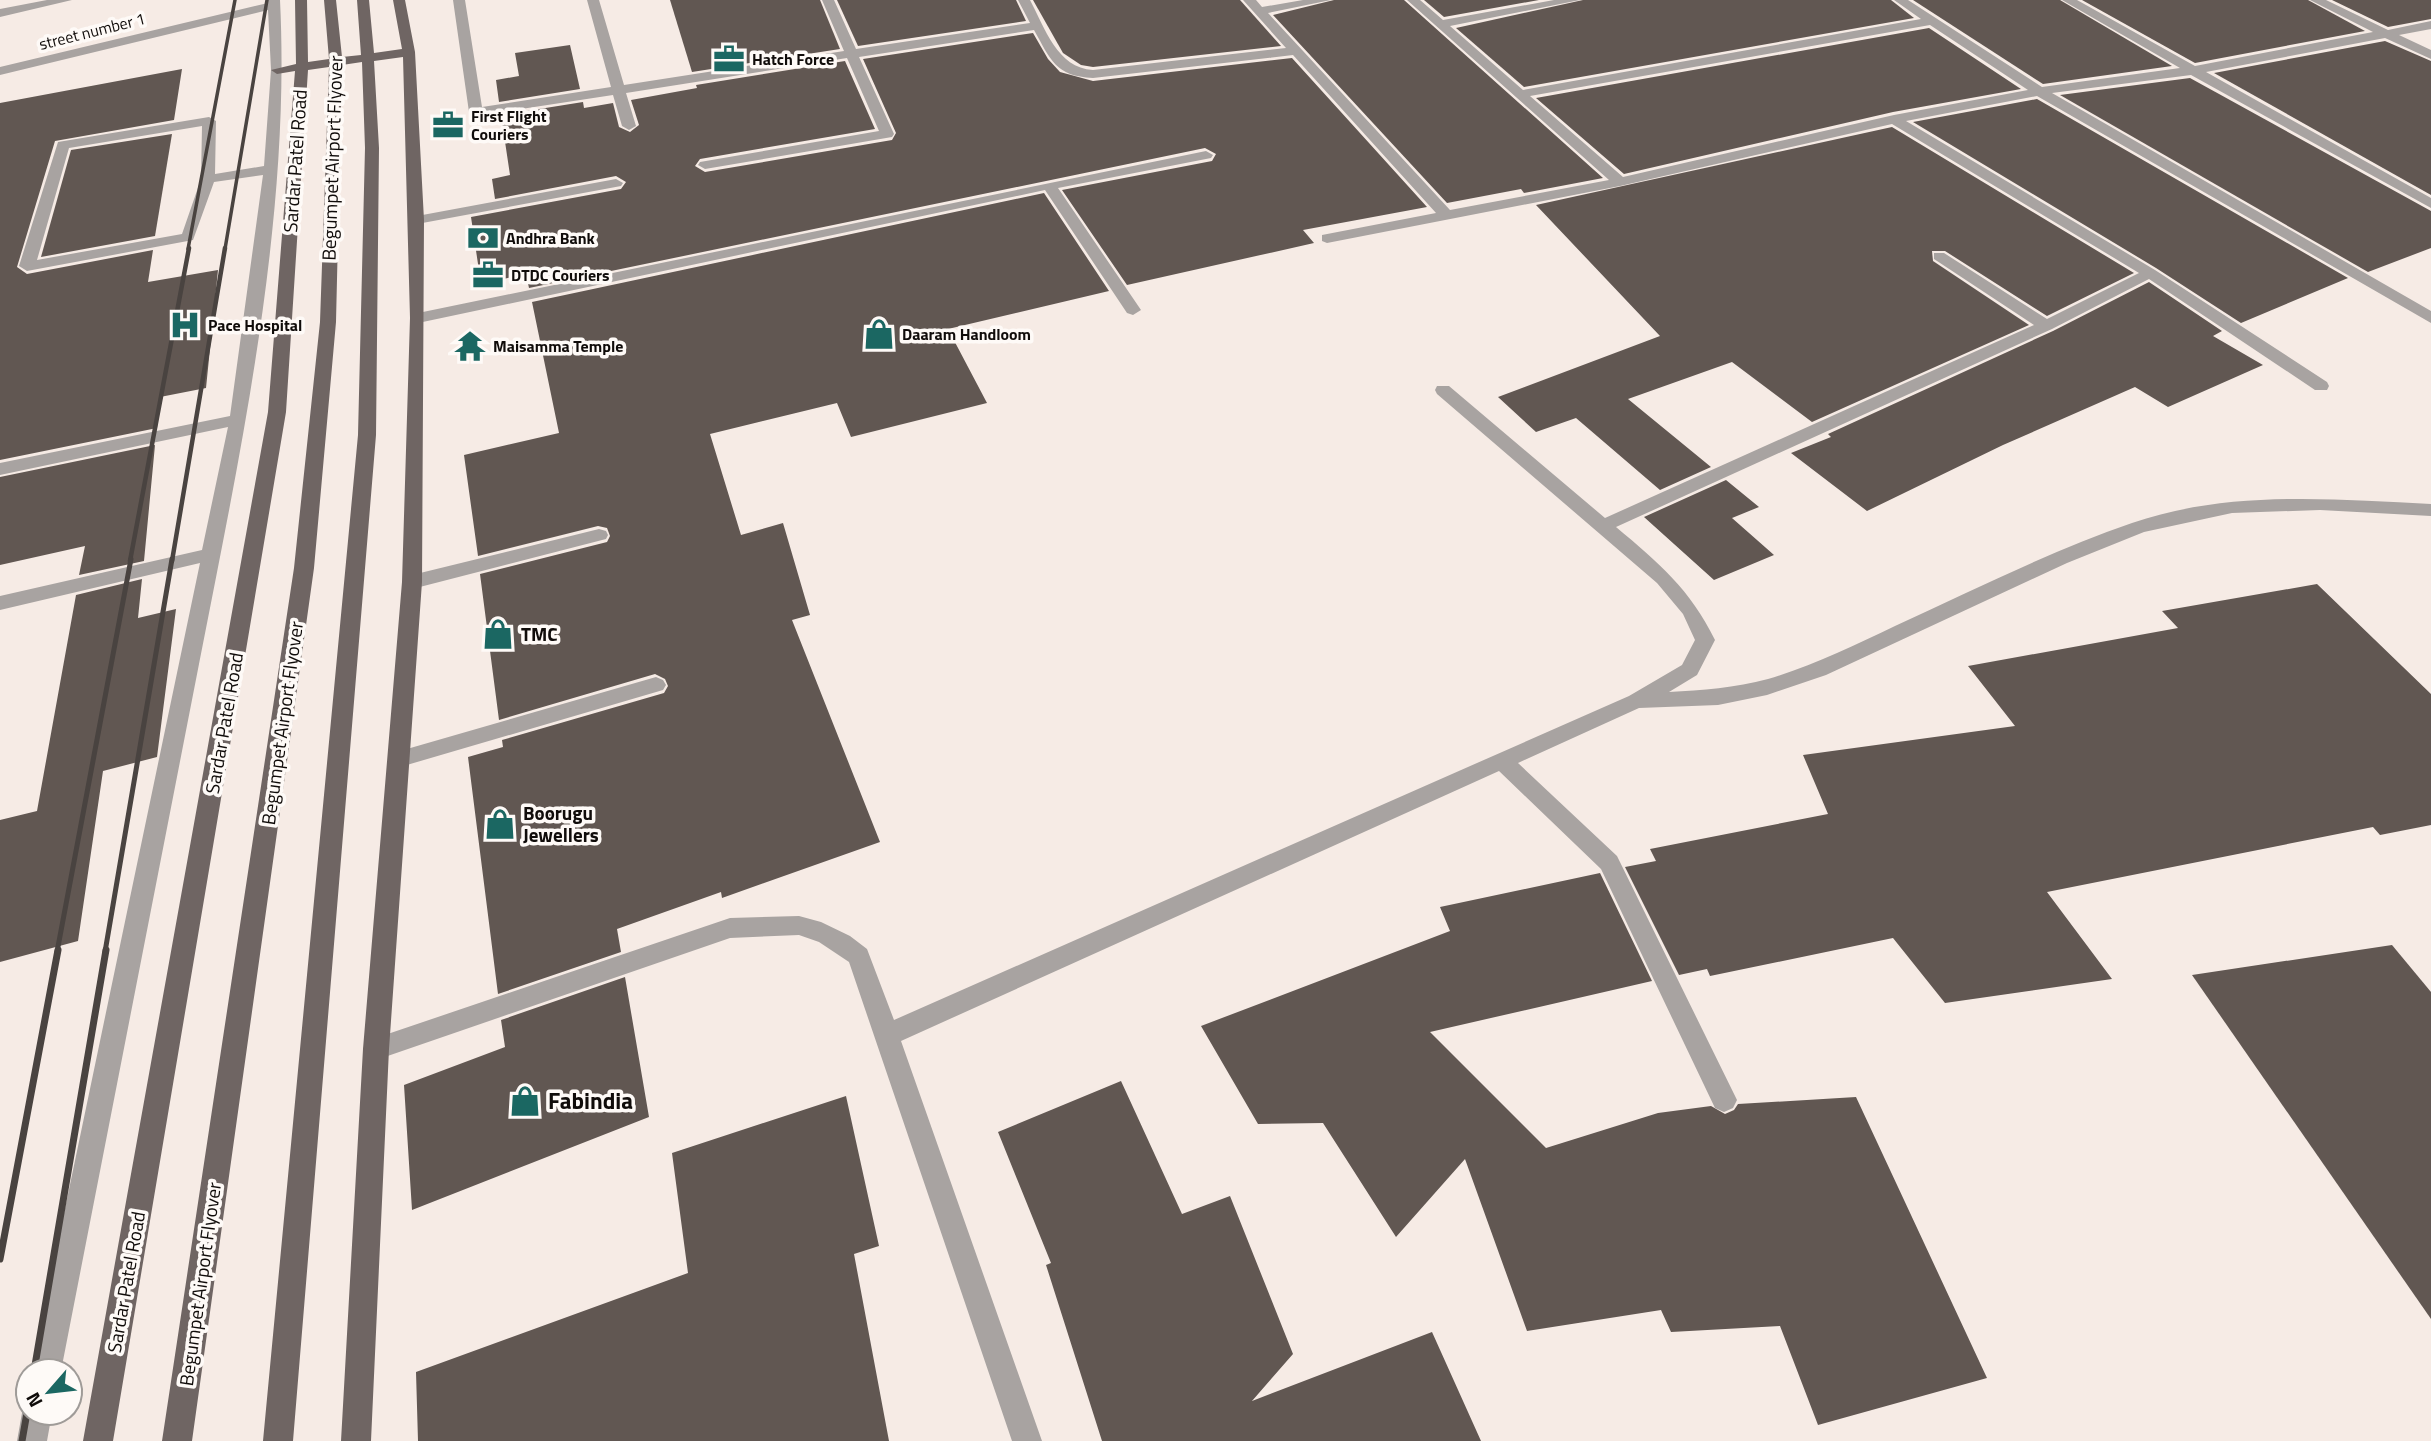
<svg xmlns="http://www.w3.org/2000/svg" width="2431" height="1441" viewBox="0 0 2431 1441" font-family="'Titillium Web',sans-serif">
<rect width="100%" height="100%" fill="#f6ebe5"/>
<g fill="#615752">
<path d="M 670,0 L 820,0 L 840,49 L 692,72 Z"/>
<path d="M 837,0 L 1016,0 L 1026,21 L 858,46 Z"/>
<path d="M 1033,0 L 1240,0 L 1281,46 L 1093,67 L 1081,65 L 1063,53 Z"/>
<path d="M 1334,0 L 1404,0 L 1603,178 L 1524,193 L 1521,189 L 1447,203 L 1273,15 Z"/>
<path d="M 1424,0 L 1539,0 L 1444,17 Z"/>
<path d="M 1583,0 L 1891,0 L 1914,18 L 1524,87 L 1456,28 Z"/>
<path d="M 1913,0 L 2060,0 L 2172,66 L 2043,84 Z"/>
<path d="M 2082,0 L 2308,0 L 2365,31 L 2195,63 Z"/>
<path d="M 2332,0 L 2431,0 L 2431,19 L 2388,27 Z"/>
<path d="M 1929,28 L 2021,89 L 1893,112 L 1624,174 L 1536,98 Z"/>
<path d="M 1033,33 L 1048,59 L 1060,72 L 1093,81 L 1292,58 L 1427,207 L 1303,230 L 1314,243 L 1127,285 L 1062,190 L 1212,161 L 1216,154 L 1205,148 L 529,288 L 526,274 L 481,284 L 471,217 L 621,189 L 626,182 L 616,176 L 495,199 L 492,179 L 510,175 L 501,115 L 583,102 L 584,108 L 613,103 L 619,127 L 630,132 L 639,125 L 631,100 L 697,88 L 696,85 L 845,61 L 875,129 L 700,159 L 695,166 L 705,172 L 892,140 L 896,133 L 863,59 Z"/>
<path d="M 2385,41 L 2431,61 L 2431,195 L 2214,73 Z"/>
<path d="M 570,45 L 580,89 L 499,102 L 496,80 L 519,76 L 515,53 Z"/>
<path d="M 182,69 L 174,120 L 55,141 L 17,267 L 27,274 L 153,250 L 148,282 L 218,270 L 206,388 L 160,397 L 157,428 L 0,460 L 0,103 Z"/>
<path d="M 2190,78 L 2431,211 L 2431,248 L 2368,272 L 2060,95 Z"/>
<path d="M 2037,99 L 2348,278 L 2241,323 L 2156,268 L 1913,122 Z"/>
<path d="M 1892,127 L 2134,273 L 2047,316 L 1945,251 L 1932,251 L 1933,261 L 2029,325 L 1812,422 L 1732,362 L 1628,399 L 1711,467 L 1660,490 L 1576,418 L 1536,432 L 1498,397 L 1660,336 L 1536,205 Z"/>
<path d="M 172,134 L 155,236 L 41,257 L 71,150 Z"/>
<path d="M 1044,193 L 1109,291 L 948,329 L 987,403 L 851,437 L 837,403 L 710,434 L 741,535 L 783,523 L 810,615 L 792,620 L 880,842 L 722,898 L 721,892 L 617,929 L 621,952 L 498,994 L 468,757 L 503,747 L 502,740 L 664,693 L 668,686 L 665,679 L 655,674 L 499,720 L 480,574 L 607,542 L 610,536 L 607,528 L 598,526 L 478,556 L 464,455 L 559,433 L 532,302 Z"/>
<path d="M 2149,282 L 2222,331 L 2213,336 L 2263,365 L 2168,407 L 2135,387 L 2003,445 L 1867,511 L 1791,453 L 1831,437 L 1828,434 L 2053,331 Z"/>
<path d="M 155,445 L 144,561 L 79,575 L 85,546 L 0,565 L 0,477 Z"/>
<path d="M 1726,480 L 1759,507 L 1732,518 L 1774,555 L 1714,580 L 1644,517 Z"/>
<path d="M 142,579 L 138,618 L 176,609 L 157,757 L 103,771 L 78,941 L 0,962 L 0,820 L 37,811 L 76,595 Z"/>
<path d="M 2317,584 L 2431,694 L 2431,825 L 2380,835 L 2373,827 L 2047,892 L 2112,979 L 1945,1003 L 1893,938 L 1710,976 L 1707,969 L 1679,975 L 1625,867 L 1656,861 L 1650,849 L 1828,814 L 1803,755 L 2015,726 L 1968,666 L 2178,628 L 2162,611 Z"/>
<path d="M 1600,873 L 1652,981 L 1430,1032 L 1546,1148 L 1658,1113 L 1711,1106 L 1725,1114 L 1734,1110 L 1738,1104 L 1856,1097 L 1987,1378 L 1818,1425 L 1780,1326 L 1671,1332 L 1661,1310 L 1527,1331 L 1465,1159 L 1396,1237 L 1323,1123 L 1258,1124 L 1201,1026 L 1450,931 L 1440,907 Z"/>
<path d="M 2392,945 L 2431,992 L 2431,1319 L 2192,975 Z"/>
<path d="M 625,977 L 649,1117 L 412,1210 L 404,1085 L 505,1047 L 501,1020 Z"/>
<path d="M 1121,1081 L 1182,1214 L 1230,1196 L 1293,1354 L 1252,1401 L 1432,1332 L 1481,1441 L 1102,1441 L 1046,1265 L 1051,1263 L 998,1132 Z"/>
<path d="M 846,1096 L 879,1246 L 854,1254 L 889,1441 L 418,1441 L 416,1372 L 688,1273 L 672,1153 Z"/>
</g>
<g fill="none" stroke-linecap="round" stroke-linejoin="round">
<g fill="#a8a3a1" fill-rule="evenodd">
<path d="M 47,0 L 72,0 L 0,17 L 0,9 Z"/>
<path d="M 268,0 L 280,0 C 291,219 241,449 199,664 C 153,900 107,1135 61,1371 L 31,1371 L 200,563 L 0,610 L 0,596 L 202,550 L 228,427 L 0,475 L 0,463 L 230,416 L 263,175 L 214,182 L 193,240 L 27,271 L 19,266 L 58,142 L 209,117 L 216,121 L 215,174 L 264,166 L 271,70 L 268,10 L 0,75 L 0,67 L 268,3 ZM 202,126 L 201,179 L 182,234 L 37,260 L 69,148 Z"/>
<path d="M 453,0 L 465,0 L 482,107 L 611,87 L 587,0 L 599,0 L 624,85 L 844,51 L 822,0 L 834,0 L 856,49 L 1030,23 L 1018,0 L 1030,0 C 1045,28 1057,68 1093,70 L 1286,48 L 1243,0 L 1256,0 L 1262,7 L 1303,0 L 1331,0 L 1268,13 L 1450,210 L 1609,180 L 1407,0 L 1420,0 L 1443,20 L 1554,0 L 1580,0 L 1450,26 L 1523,90 L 1921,19 L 1894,0 L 1908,0 L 2042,87 L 2180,68 L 2062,0 L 2077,0 L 2195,66 L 2373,32 L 2310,0 L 2326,0 L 2388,30 L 2431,21 L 2431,29 L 2399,35 L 2431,50 L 2431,59 L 2385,38 L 2206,72 L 2431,198 L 2431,208 L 2191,75 L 2052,93 L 2431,311 L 2431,323 L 2037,96 L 1906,121 L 2155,270 L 2327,382 L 2329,386 L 2327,390 L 2315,390 L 2149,279 L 2052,329 L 1616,527 C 1659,563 1690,589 1715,640 L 1697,675 L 1669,692 C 1702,690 1735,688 1768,679 C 1812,666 1853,646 1895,626 C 1973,590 2051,551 2132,523 C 2228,490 2331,499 2431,504 L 2431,516 L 2320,510 L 2232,513 L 2144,532 L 2067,563 L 1826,675 L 1767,695 L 1718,705 L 1639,708 L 1518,763 L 1617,856 L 1737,1100 L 1733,1108 L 1724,1112 L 1715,1108 L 1601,869 L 1499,771 L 901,1041 L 1042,1441 L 1012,1441 L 849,962 L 819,942 L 799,935 L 730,938 L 376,1060 L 367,1057 L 363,1049 L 367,1041 L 730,918 L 799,916 L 821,922 L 850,936 L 867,949 L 894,1020 L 1629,696 L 1682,665 L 1695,640 L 1683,614 L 1657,583 L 1437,394 L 1435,390 L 1437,386 L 1449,386 L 1605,518 L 2034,325 L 1934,259 L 1934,253 L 1944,253 L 2047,319 L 2139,273 L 1892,124 L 1620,186 L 1327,243 L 1322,241 L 1322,235 L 1436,213 L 1293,55 L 1093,78 C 1055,76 1051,60 1034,30 L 859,57 L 894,134 L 892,137 L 705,169 L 698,165 L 700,162 L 879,131 L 847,58 L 626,93 L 636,126 L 629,130 L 622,126 L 613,95 L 476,116 L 469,112 ZM 1930,25 L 2028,90 L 1894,115 L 1623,177 L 1530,96 Z"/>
<path d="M 1206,151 L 1213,155 L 1211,158 L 1058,188 L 1141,310 L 1133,315 L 1127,313 L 1045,190 L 418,323 L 410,318 L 418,313 Z"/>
<path d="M 616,179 L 623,183 L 621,186 L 417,224 L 410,220 L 417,216 Z"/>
<path d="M 599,529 L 606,531 L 608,535 L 606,539 L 412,589 L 402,582 L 412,575 Z"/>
<path d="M 656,677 L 663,680 L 666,685 L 663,690 L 400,767 L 392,765 L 389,759 L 392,753 L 400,751 Z"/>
<path d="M 28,1402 L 28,1413 L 52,1413 L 47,1441 L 17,1441 L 22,1413 Z"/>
</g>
<path fill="#6f6563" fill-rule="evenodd" d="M 295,0 L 307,0 L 308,62 L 329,59 L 324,0 L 336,0 L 342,57 L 361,55 L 357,0 L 369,0 L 374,53 L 402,49 L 393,0 L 405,0 L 415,52 L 424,220 L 422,582 L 389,1049 L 371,1441 L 341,1441 L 363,1049 L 402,582 L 410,318 L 403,57 L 374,61 L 379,148 L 376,435 L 293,1441 L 263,1441 L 358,435 L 365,148 L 362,62 L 342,65 L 336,322 L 314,568 L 192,1441 L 162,1441 L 294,568 L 320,322 L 329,67 L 308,70 L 286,412 L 113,1441 L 83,1441 L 268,412 L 295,71 L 277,74 L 271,70 L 296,64 Z"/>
<g stroke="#494340" stroke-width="3.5">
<path d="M 188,249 L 235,0"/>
<path d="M 225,249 L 267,0"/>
</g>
<g stroke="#494340" stroke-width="4.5">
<path d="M 130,561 L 189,248"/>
<path d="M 172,561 L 225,248"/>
</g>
<g stroke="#494340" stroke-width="5">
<path d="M 57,952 L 131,559"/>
<path d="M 105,952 L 172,559"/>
</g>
<g stroke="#494340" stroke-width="7">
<path d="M 0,1259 L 58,950"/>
<path d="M 34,1371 L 106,950"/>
<path d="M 22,1441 L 28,1407"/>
</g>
</g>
<defs>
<symbol id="office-bare" viewBox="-9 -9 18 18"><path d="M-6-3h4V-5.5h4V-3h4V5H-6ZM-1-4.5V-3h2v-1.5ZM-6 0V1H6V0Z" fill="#1b6762" stroke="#fefaf7" stroke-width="2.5" paint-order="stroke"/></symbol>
<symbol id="bank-bare" viewBox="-9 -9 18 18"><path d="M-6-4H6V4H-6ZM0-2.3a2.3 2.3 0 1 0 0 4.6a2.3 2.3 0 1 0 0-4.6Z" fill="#1b6762" stroke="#fefaf7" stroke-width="2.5" paint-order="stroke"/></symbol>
<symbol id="hospital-bare" viewBox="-9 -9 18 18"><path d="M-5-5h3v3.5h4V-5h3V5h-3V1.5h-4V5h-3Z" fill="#1b6762" stroke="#fefaf7" stroke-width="2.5" paint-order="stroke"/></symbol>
<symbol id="shop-bare" viewBox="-9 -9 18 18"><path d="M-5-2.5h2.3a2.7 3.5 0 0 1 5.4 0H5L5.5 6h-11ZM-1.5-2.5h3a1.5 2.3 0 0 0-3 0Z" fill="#1b6762" stroke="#fefaf7" stroke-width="2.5" paint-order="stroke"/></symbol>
<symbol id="temple-bare" viewBox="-9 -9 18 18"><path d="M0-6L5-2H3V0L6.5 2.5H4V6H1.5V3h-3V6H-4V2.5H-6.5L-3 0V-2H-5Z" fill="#1b6762" stroke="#fefaf7" stroke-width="2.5" paint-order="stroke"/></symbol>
</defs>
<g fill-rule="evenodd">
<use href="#office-bare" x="707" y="37" width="44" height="44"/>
<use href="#office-bare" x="426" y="103" width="44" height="44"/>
<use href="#bank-bare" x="461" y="216" width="44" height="44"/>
<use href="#office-bare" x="466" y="253" width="44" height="44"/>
<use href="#hospital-bare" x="163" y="303" width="44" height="44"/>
<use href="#shop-bare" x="857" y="312" width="44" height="44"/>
<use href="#temple-bare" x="448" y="324" width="44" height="44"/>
<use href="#shop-bare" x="476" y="612" width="44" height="44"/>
<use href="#shop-bare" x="478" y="802" width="44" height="44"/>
<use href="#shop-bare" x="503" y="1079" width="44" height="44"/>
</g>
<g text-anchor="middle" stroke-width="7" stroke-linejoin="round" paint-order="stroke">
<g font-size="16" fill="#100c0a" stroke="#fefaf7">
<text transform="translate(92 31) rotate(-14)" y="6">street number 1</text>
</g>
<g font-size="16" font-weight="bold" fill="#100c0a" stroke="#fefaf7" text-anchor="start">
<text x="752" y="65">Hatch Force</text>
<text x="471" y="122">First Flight<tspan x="471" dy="18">Couriers</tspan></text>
<text x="506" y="244">Andhra Bank</text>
<text x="511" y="281">DTDC Couriers</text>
<text x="208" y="331">Pace Hospital</text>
<text x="902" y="340">Daaram Handloom</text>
<text x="493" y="352">Maisamma Temple</text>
</g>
<g font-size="19" fill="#100c0a" stroke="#fefaf7">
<text transform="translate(332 158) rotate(-88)" y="7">Begumpet Airport Flyover</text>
<text transform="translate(295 161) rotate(-86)" y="7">Sardar Patel Road</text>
<text transform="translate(224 723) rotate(-80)" y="7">Sardar Patel Road</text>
<text transform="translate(282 723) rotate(-82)" y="7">Begumpet Airport Flyover</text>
<text transform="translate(126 1282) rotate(-80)" y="7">Sardar Patel Road</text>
<text transform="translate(200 1284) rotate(-82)" y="7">Begumpet Airport Flyover</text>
</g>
<g font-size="19" font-weight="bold" fill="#100c0a" stroke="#fefaf7" text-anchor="start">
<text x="521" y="641">TMC</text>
<text x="523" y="820">Boorugu<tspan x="523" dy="22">Jewellers</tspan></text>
</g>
<g font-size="23" font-weight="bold" fill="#100c0a" stroke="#fefaf7" text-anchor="start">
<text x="548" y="1109">Fabindia</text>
</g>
</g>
<g transform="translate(49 1392) rotate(242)"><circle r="33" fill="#fefaf7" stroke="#9f9b98" stroke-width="2"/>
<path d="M0-5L12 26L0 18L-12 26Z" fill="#1b6762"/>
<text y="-10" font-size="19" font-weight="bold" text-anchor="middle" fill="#100c0a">N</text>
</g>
</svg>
